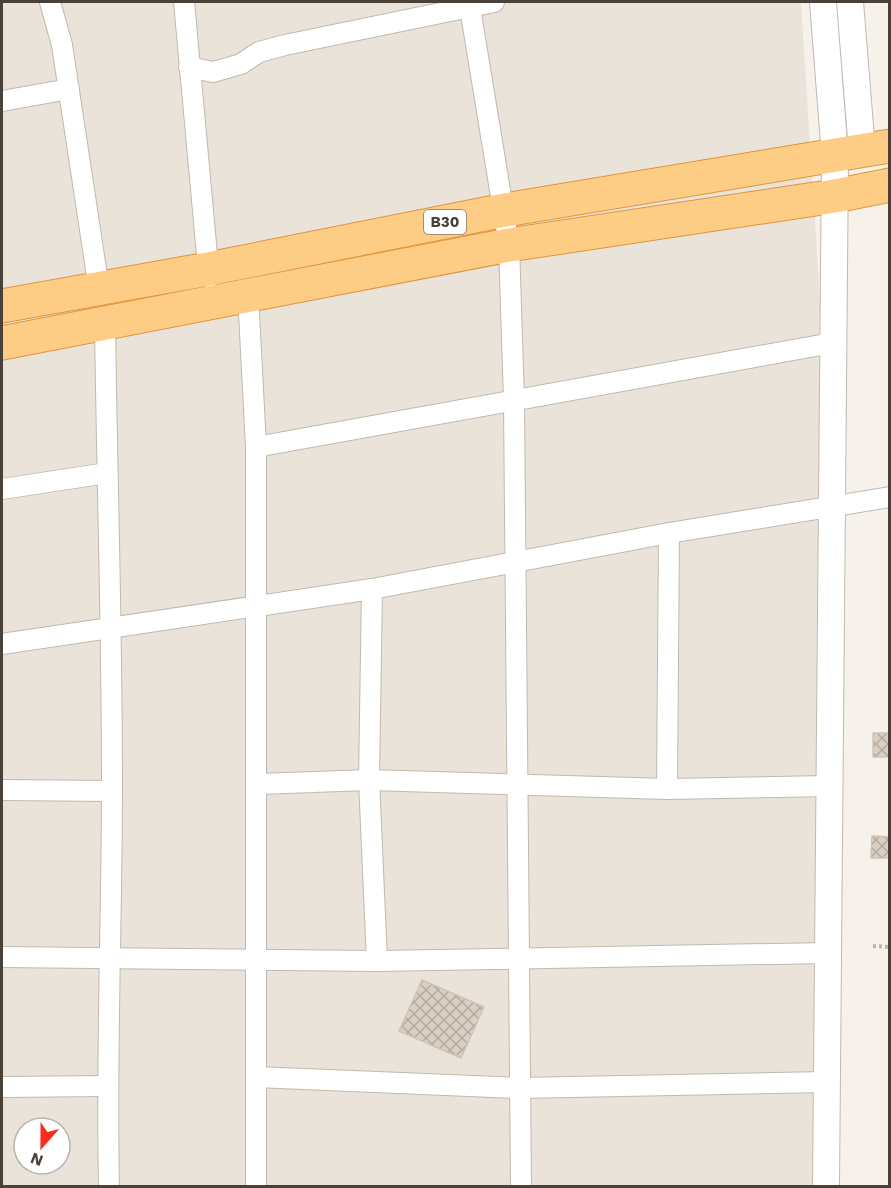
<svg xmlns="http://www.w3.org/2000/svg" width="891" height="1188" viewBox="0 0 891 1188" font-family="'Work Sans',sans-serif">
<defs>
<pattern id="building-cross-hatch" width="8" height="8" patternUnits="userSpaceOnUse" patternTransform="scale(1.5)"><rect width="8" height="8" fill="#dacfc4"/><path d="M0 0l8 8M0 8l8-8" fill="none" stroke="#b3aaa0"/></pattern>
</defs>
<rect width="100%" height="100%" fill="#f6f2eb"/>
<path fill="#eae3d9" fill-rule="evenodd" d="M 2,2 L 801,2 L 834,520 L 818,1186 L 2,1186 ZM 24,1128 L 60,1128 L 60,1164 L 24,1164 Z"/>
<g fill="url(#building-cross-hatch)" stroke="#d2c4b4" stroke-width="1.5">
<rect x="873" y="733" width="17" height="24"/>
<path d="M 872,836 L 890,837 L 890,858 L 871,858 Z"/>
<path d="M 422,980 L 484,1007 L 461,1058 L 399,1031 Z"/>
</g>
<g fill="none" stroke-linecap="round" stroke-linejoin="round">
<defs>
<g id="minor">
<path d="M 50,2 L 62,45 L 99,289"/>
<path d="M 184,2 L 209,277"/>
<path d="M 469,2 L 509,245 L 514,400 L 521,1186"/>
<path d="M 189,67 L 213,72 L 241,64 L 259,52 L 285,45 L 494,2"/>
<path d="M 2,101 L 69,89"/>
<path d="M 248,294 L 256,447 L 256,1186"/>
<path d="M 105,323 C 107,476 112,630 112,784 C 112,918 106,1052 109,1186"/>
<path d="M 256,447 L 832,343"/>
<path d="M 2,489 L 107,473"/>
<path d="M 372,589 L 369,780 L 377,961"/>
<path d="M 2,644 L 372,589 L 669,533 L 890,497"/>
<path d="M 258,784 L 369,780 L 667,789 L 829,786"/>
<path d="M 667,789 L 669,533"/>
<path d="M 2,790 L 112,791"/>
<path d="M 2,957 L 377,961 L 827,953"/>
<path d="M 256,1077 L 519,1088 L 826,1082"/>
<path d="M 2,1087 L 107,1086"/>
</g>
<g id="tertiary">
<path d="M 823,2 L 835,156 L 826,1186"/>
<path d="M 850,2 L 862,151"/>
</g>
<g id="trunk">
<path d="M 2,306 L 208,269 L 505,210 L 890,146"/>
<path d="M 2,343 L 509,245 L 835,196 L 890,185"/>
</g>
</defs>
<use href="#minor" stroke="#c1b9ae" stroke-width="22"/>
<use href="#tertiary" stroke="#c1b9ae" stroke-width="28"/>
<use href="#trunk" stroke="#de953d" stroke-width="35"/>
<path stroke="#c3b39f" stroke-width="4" stroke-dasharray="3 3" stroke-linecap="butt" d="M 873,946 L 890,947"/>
<use href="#minor" stroke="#fff" stroke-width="20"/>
<use href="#tertiary" stroke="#fff" stroke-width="26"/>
<use href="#trunk" stroke="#fecd85" stroke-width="33"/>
</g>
<g text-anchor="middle" stroke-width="4.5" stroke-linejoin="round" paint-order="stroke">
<rect fill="#fff" stroke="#807b74" stroke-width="1.5" x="424" y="210" width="42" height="24" rx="4.5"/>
<g font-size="15" font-weight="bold" fill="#4a4239">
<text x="445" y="227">B30</text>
</g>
</g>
<rect width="891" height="1188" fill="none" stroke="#4a4239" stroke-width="6"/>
<g transform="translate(42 1146) rotate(201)"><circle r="28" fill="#ffffff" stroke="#b7b3b0" stroke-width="1.5"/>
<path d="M0-4.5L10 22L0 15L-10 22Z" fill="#fa2c1e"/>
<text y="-9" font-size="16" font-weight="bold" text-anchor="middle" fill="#4a4239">N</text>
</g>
</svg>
